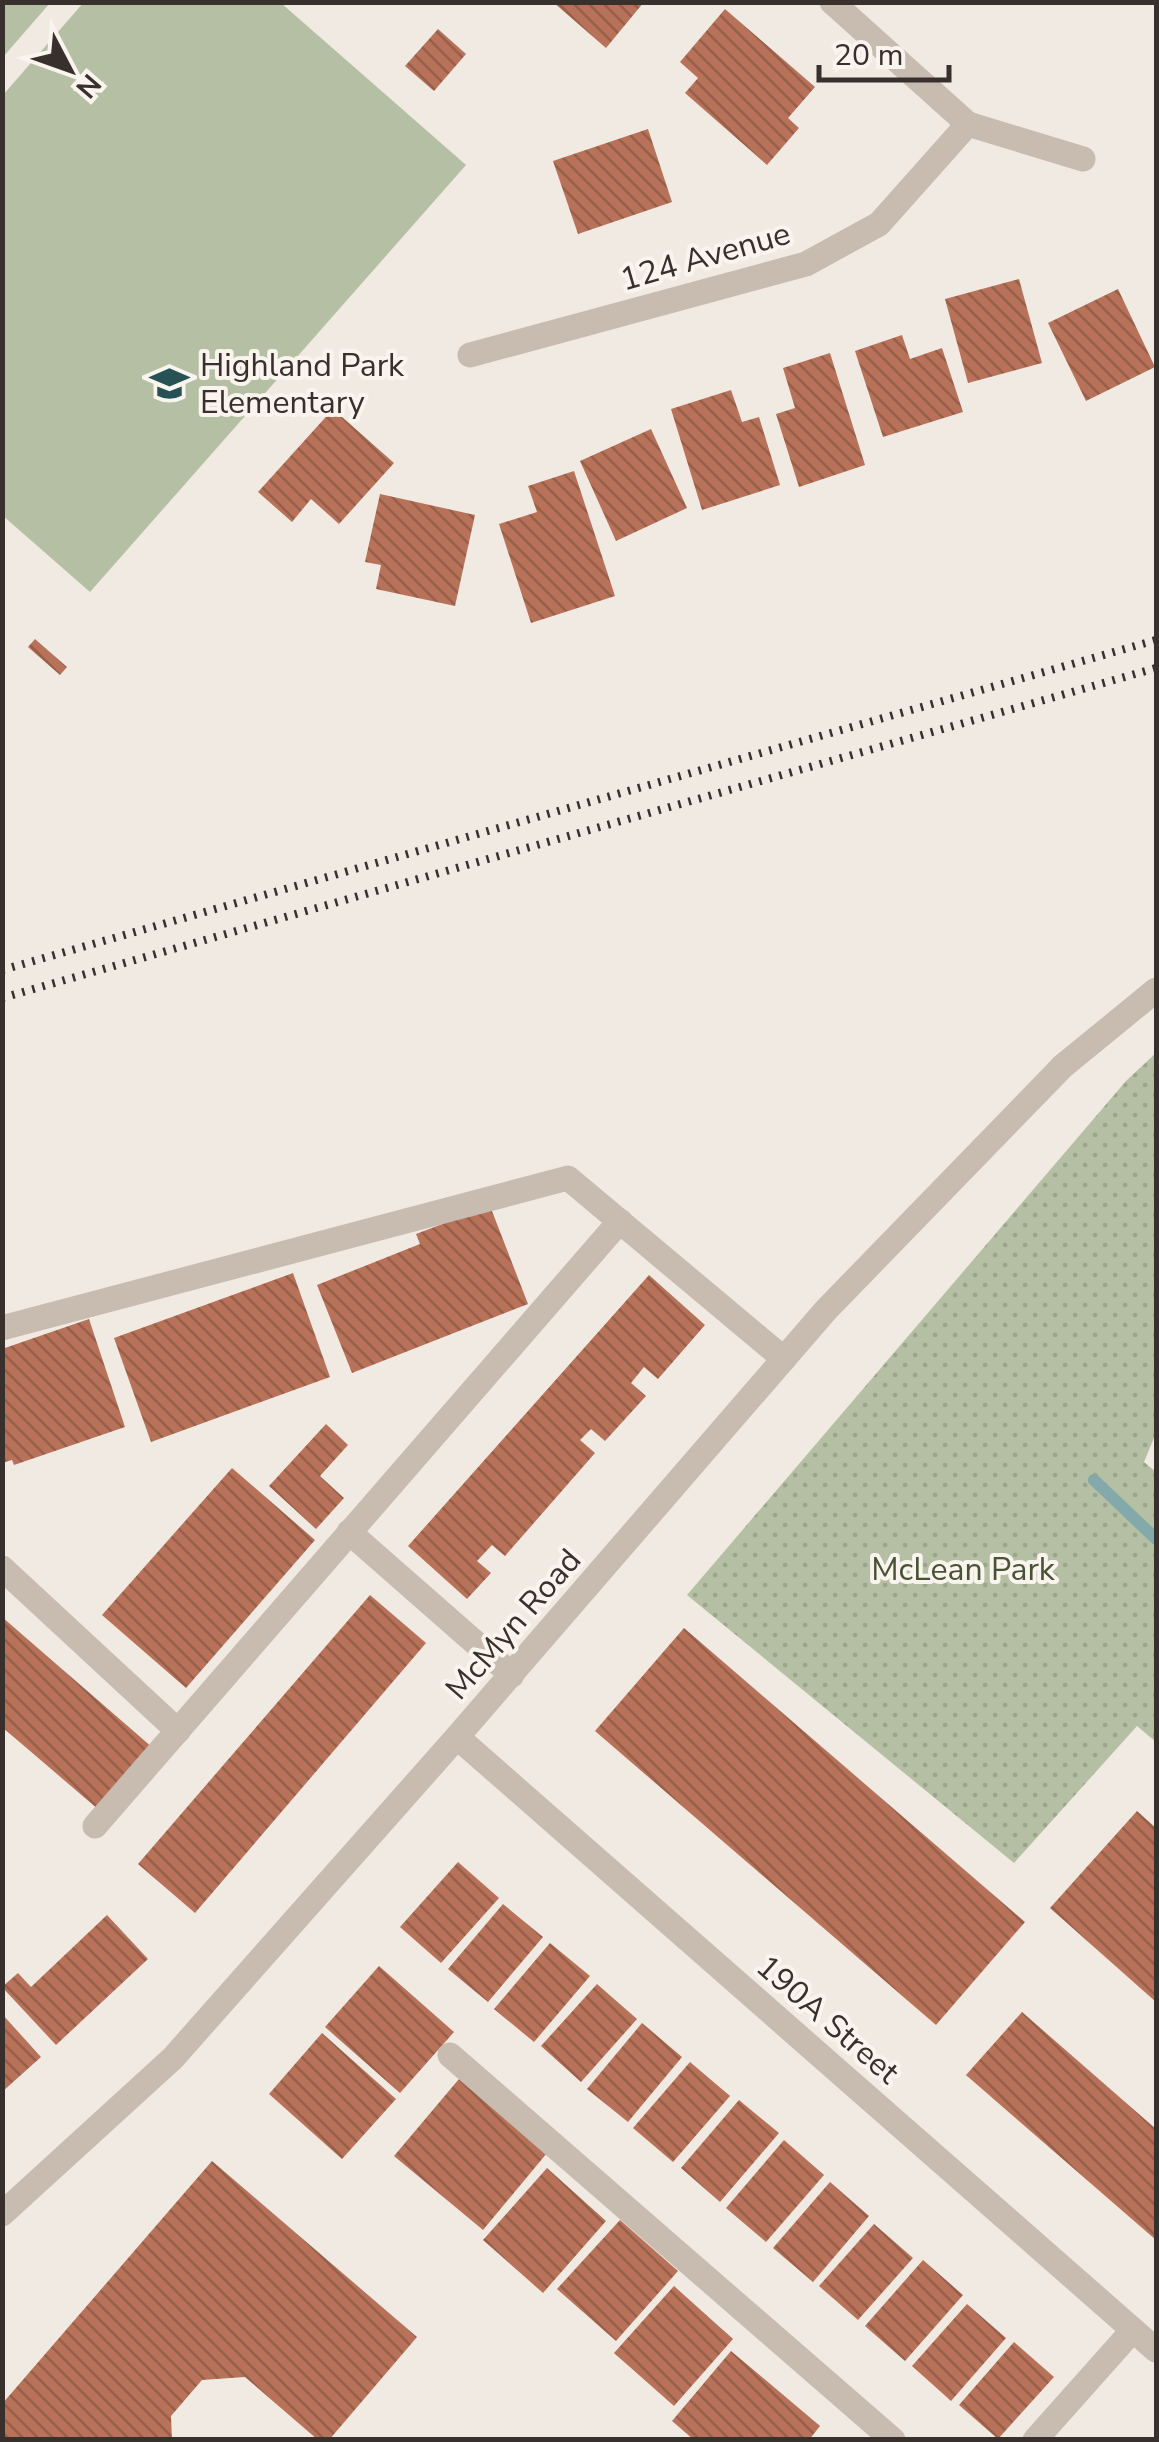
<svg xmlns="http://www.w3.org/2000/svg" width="1159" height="2442" viewBox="0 0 1159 2442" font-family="'Nunito Sans',sans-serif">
<defs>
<pattern id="grass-dots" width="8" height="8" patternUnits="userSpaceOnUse" patternTransform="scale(2.5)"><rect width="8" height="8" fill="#b5bfa3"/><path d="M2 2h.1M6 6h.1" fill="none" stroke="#9ca48c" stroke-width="1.8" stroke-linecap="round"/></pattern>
<pattern id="building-back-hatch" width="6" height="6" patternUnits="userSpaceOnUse" patternTransform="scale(2.5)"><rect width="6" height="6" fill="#b87259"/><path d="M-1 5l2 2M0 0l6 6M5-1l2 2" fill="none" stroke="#975e4a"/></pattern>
</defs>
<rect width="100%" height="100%" fill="#f1eae2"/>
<path fill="url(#grass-dots)" d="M 1156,1053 L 1156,1433 L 1144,1462 L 1156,1472 L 1156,1742 L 1137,1726 L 1014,1863 L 687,1595 L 1126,1081 Z"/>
<g fill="#b5bfa3">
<path d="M 3,2 L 50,3 L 3,57 L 2,3 Z"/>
<path d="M 84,2 L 281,3 L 466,165 L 90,592 L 2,515 L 3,95 Z"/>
</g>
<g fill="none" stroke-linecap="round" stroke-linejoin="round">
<path stroke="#84a9ab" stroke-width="12" d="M 1094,1480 L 1156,1539"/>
</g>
<g fill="url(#building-back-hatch)">
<path d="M 553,2 L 644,2 L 606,48 Z"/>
<path d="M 725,9 L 815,87 L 788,118 L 799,128 L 767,165 L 685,93 L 698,78 L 680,62 Z"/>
<path d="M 438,29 L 466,54 L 434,91 L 405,66 Z"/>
<path d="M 648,129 L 672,202 L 578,234 L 553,161 Z"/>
<path d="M 1019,279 L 1042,363 L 968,383 L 945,299 Z"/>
<path d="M 1118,289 L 1155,367 L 1086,401 L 1048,323 Z"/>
<path d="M 902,335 L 910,359 L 942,348 L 963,412 L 883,437 L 855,351 Z"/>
<path d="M 830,353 L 865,465 L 799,487 L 776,414 L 795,408 L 783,368 Z"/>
<path d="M 731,390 L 742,422 L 759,417 L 780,485 L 702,510 L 671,409 Z"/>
<path d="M 333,409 L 394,463 L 339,524 L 311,499 L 292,522 L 258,492 Z"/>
<path d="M 651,429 L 687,508 L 616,541 L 580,461 Z"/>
<path d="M 574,471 L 615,596 L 531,623 L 499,524 L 537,512 L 528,486 Z"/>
<path d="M 380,494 L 475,515 L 455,606 L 376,589 L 381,565 L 365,562 Z"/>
<path d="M 35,639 L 67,667 L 60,675 L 28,647 Z"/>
<path d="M 490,1206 L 528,1304 L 352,1373 L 317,1285 L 420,1244 L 416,1234 Z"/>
<path d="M 293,1273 L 330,1377 L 151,1442 L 114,1338 Z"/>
<path d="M 649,1275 L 705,1325 L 658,1379 L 644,1367 L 631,1383 L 646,1396 L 605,1441 L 591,1429 L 580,1440 L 595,1453 L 505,1556 L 492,1545 L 477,1561 L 491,1573 L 467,1599 L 408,1546 Z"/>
<path d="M 89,1319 L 125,1427 L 14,1465 L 12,1460 L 2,1463 L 2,1349 Z"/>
<path d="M 326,1424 L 348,1445 L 320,1476 L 344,1498 L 316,1529 L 269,1486 Z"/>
<path d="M 232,1468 L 315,1540 L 186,1688 L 102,1615 Z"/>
<path d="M 370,1595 L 426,1643 L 195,1913 L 138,1864 Z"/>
<path d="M 2,1617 L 153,1748 L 99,1810 L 2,1727 Z"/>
<path d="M 684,1628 L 1025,1922 L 936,2025 L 595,1731 Z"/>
<path d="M 1137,1811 L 1156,1828 L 1156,2002 L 1050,1908 Z"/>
<path d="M 458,1862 L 499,1898 L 441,1963 L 400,1927 Z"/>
<path d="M 503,1904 L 543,1937 L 488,2002 L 448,1969 Z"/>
<path d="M 107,1915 L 148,1959 L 56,2045 L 2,1987 L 18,1973 L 31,1987 Z"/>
<path d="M 550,1943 L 590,1976 L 534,2042 L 494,2009 Z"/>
<path d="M 379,1966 L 454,2032 L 400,2093 L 325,2027 Z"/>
<path d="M 597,1984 L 637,2019 L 581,2082 L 541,2046 Z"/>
<path d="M 1022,2012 L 1156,2129 L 1156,2240 L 966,2075 Z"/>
<path d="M 2,2014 L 41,2057 L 2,2092 Z"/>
<path d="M 642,2023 L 682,2057 L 628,2122 L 587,2089 Z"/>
<path d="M 322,2033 L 396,2099 L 342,2159 L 269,2094 Z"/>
<path d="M 690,2062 L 730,2096 L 673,2162 L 633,2128 Z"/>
<path d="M 459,2079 L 547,2153 L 483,2230 L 394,2156 Z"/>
<path d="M 739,2100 L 779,2133 L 720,2202 L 681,2168 Z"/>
<path d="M 784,2140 L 824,2175 L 766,2242 L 726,2208 Z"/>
<path d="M 212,2161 L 417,2337 L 329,2440 L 318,2440 L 245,2377 L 202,2380 L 171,2416 L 172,2440 L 2,2440 L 2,2404 Z"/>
<path d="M 547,2168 L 606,2221 L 543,2293 L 483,2240 Z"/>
<path d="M 830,2182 L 869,2216 L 813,2282 L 773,2248 Z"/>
<path d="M 620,2220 L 678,2271 L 616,2341 L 557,2289 Z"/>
<path d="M 874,2224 L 913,2258 L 858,2320 L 819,2286 Z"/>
<path d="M 923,2260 L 963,2295 L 905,2361 L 865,2326 Z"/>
<path d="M 674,2286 L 733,2339 L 674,2406 L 614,2353 Z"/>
<path d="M 967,2304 L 1006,2338 L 951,2401 L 912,2366 Z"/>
<path d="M 1014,2342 L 1054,2377 L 998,2439 L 959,2405 Z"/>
<path d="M 731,2351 L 820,2426 L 809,2440 L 694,2440 L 672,2421 Z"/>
</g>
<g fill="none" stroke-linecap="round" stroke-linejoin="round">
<g stroke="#c8bbaf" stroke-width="25">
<path d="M 2,1328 L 568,1178 L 784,1359"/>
<path d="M 349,1532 L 512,1675"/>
<path d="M 2,1568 L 178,1731"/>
<path d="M 95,1826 L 620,1221"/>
<path d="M 450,2055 L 893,2440"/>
<path d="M 1035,2440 L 1133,2330"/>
</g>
<g stroke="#c8bbaf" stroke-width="25">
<path d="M 832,2 L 968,124"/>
<path d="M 470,355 L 806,264 L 879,224 L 968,124 L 1083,159"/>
<path d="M 1063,1066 L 1156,990"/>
<path d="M 457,1737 L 1156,2350"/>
</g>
<path stroke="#c8bbaf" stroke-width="25" d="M 2,2214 L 173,2058 L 457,1737 L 826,1310 L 1063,1066"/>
<g stroke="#38302c" stroke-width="8" stroke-dasharray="2.5 8" stroke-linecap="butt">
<path d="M 2,970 L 1156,640"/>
<path d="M 2,998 L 1156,668"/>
</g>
</g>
<defs>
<symbol id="school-bare" viewBox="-9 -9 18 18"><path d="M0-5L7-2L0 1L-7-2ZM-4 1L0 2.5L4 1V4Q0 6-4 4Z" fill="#265155" stroke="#f9f4ee" stroke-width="2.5" paint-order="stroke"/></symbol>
</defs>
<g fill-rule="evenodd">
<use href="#school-bare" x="142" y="356" width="55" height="55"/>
</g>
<g text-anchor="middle" stroke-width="8" stroke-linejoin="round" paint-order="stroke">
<g font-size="32" fill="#38302c" stroke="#f9f4ee">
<text transform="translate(705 256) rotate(-16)" y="11">124 Avenue</text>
<text transform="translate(513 1624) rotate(-49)" y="11">McMyn Road</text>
<text transform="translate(828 2019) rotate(41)" y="11">190A Street</text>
</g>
<g font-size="32" fill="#38302c" stroke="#f9f4ee" text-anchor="start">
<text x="200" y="376">Highland Park<tspan x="200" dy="37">Elementary</tspan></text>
</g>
<g font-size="32" fill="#475333" stroke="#f9f4ee">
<text x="963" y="1580">McLean Park</text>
</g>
</g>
<rect width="1159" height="2442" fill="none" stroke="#38302c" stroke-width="10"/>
<g transform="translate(70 70) rotate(131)" stroke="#f9f4ee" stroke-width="8" paint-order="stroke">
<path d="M0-8L18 38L0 25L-18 38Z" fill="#38302c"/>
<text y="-15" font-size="28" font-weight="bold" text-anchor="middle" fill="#38302c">N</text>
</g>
<path d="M819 65v15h130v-15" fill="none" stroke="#38302c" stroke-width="5"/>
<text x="834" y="65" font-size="30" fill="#38302c" stroke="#f9f4ee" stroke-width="8" paint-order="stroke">20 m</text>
</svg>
